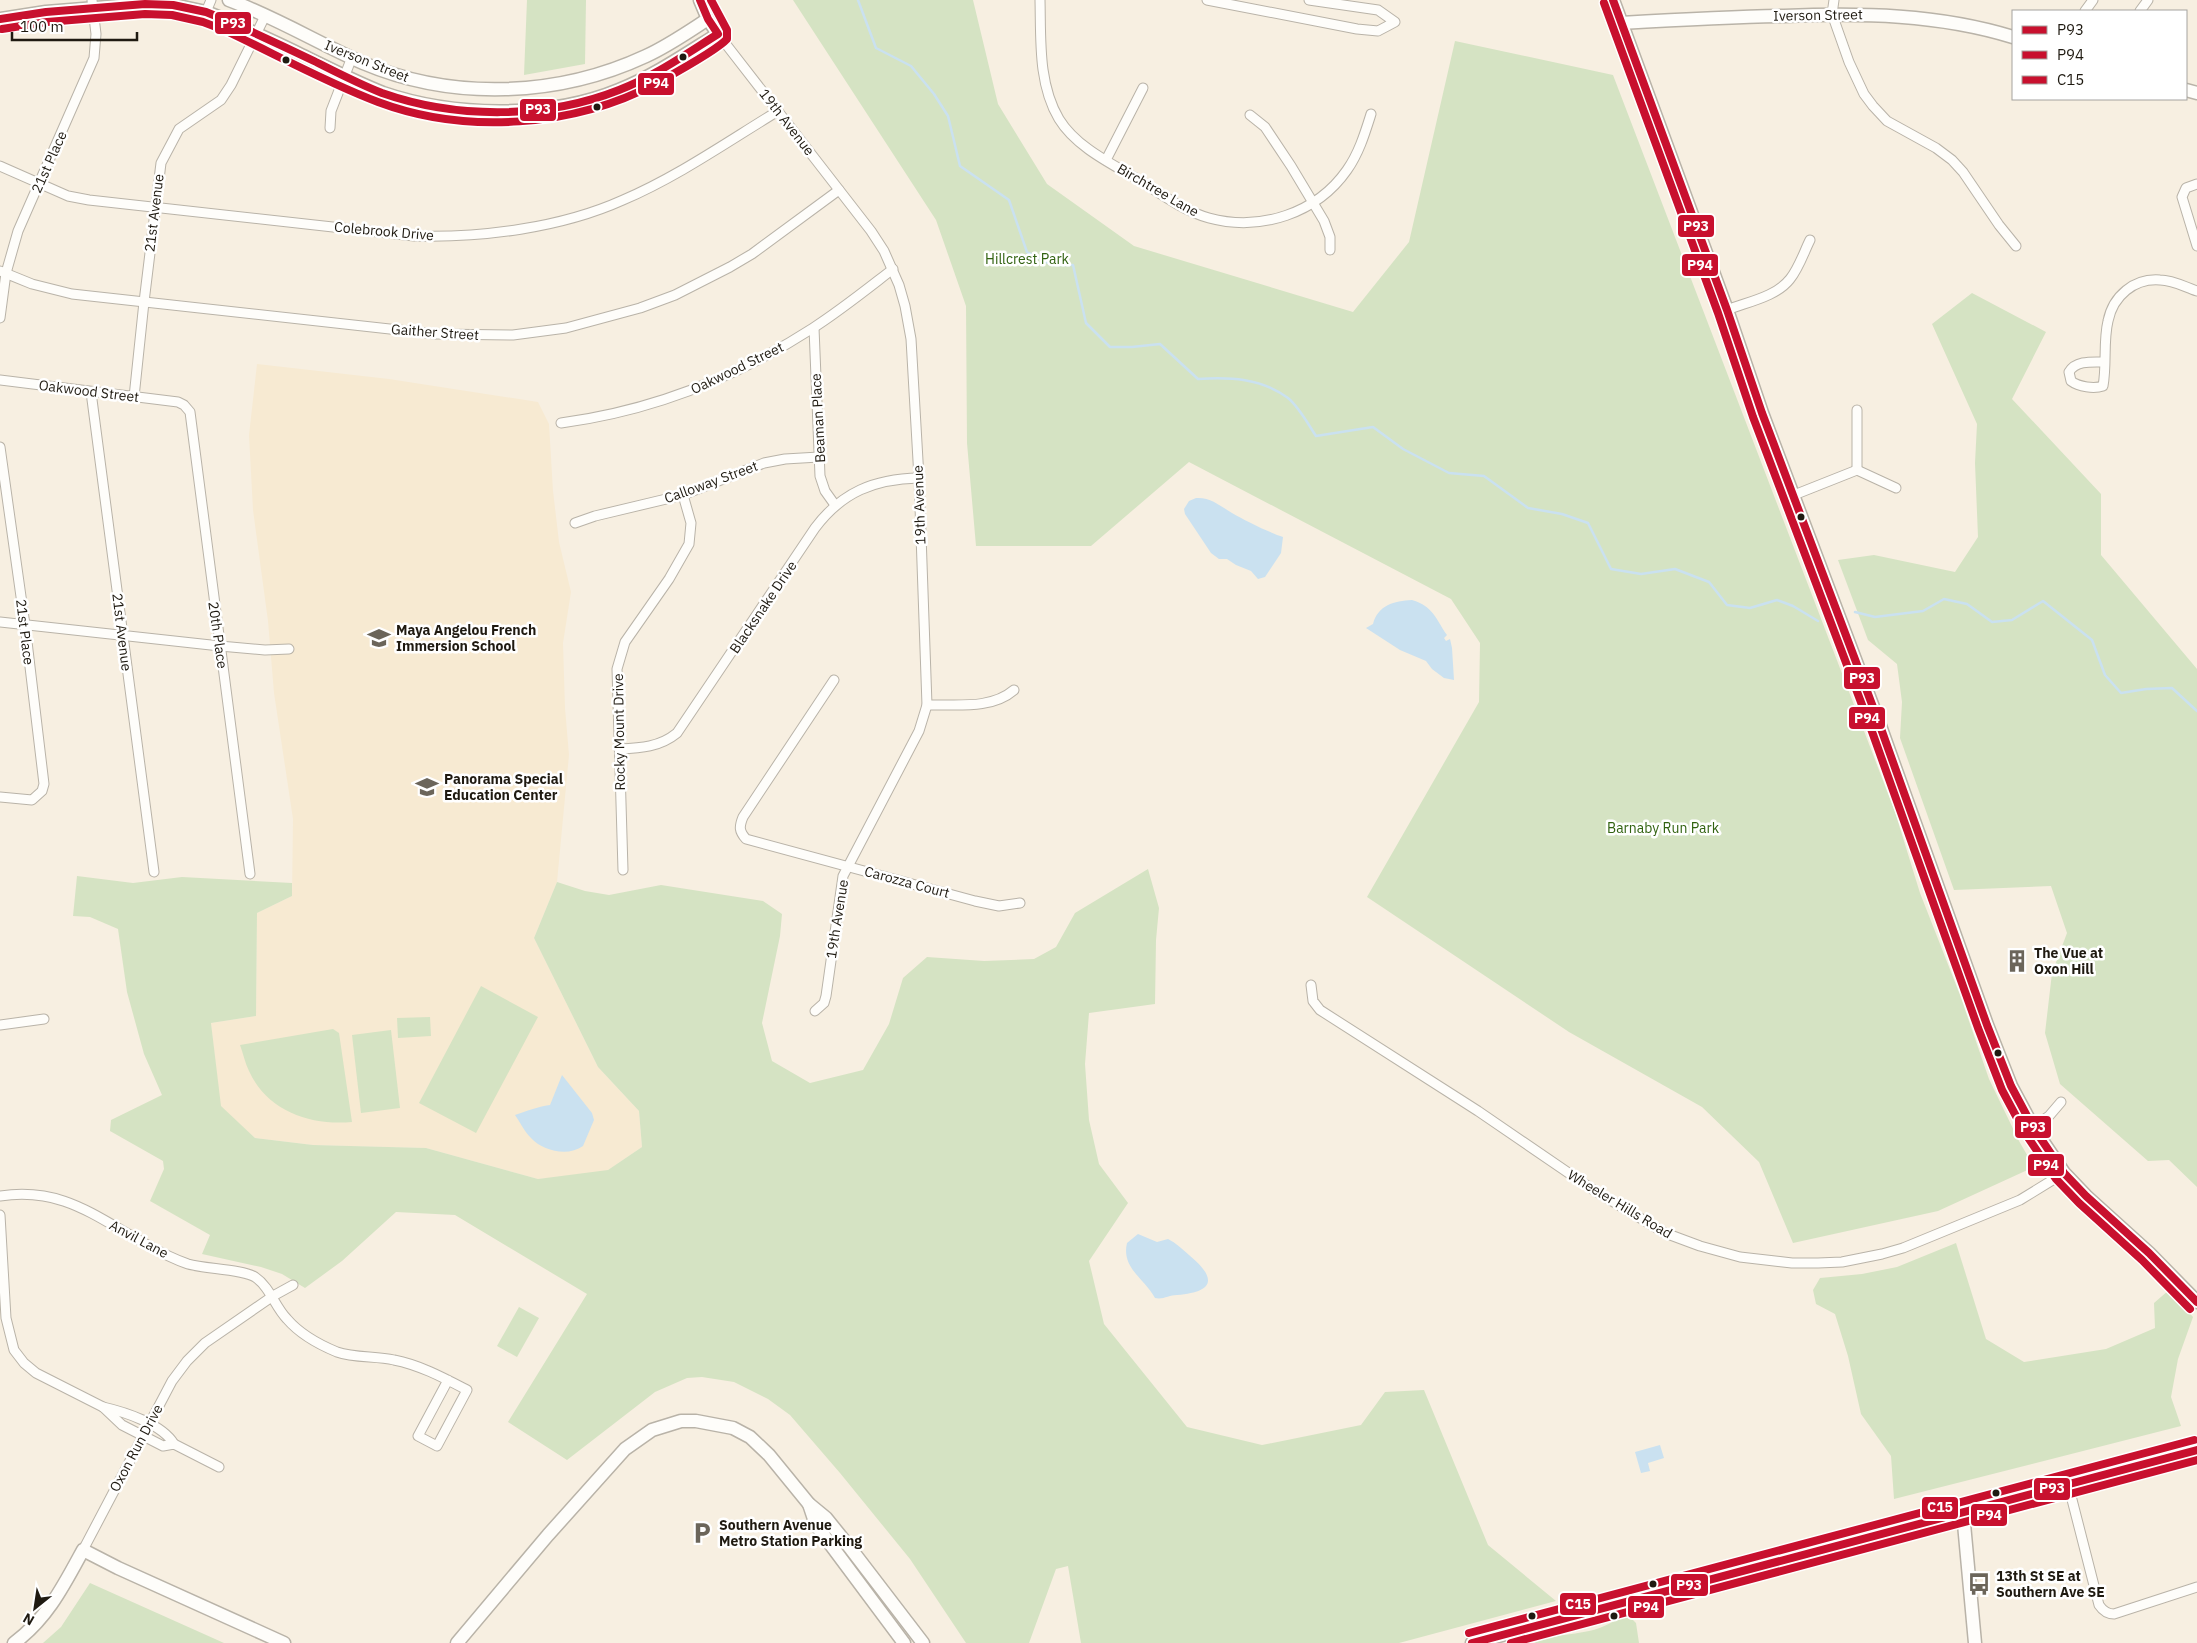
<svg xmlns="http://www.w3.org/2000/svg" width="2197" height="1643" viewBox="0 0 2197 1643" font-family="'IBM Plex Sans',sans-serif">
<rect width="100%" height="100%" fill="#f7efe1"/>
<path fill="#f7ead2" d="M 257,364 L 389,379 L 538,402 L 549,424 L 553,491 L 559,542 L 571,592 L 563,643 L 565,708 L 569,755 L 557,882 L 534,938 L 598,1067 L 639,1111 L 642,1147 L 604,1173 L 538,1179 L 426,1148 L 313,1145 L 255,1138 L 220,1106 L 211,1023 L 256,1016 L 257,913 L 292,896 L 293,819 L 274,693 L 268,621 L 253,510 L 249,435 Z"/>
<g fill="#d5e3c3">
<path d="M 527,0 L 586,0 L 585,64 L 524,75 Z"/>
<path d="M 793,0 L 973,0 L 998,104 L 1047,184 L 1134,246 L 1353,312 L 1409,242 L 1455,41 L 1613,75 L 1895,812 L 1920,893 L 1960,995 L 1989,1079 L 2019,1141 L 2034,1167 L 1938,1211 L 1793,1243 L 1759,1162 L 1702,1107 L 1569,1032 L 1367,897 L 1479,702 L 1480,643 L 1451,599 L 1189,462 L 1091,546 L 976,546 L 967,443 L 966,306 L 936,220 Z"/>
<path d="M 1972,293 L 2046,332 L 2012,399 L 2101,494 L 2101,555 L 2197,669 L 2197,1187 L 2169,1160 L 2148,1161 L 2060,1084 L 2045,1033 L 2052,973 L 2067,933 L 2051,886 L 1954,890 L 1900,738 L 1902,702 L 1897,664 L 1868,640 L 1838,560 L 1874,555 L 1955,572 L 1978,537 L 1975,463 L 1977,424 L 1932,324 Z"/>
<path d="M 1148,869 L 1159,908 L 1156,940 L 1155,1004 L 1089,1013 L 1085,1064 L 1089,1120 L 1099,1164 L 1128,1203 L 1089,1261 L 1104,1324 L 1187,1427 L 1262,1445 L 1361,1425 L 1385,1392 L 1424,1390 L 1488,1545 L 1556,1601 L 1399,1643 L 1081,1643 L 1068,1566 L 1056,1569 L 1029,1643 L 966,1643 L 910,1559 L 840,1473 L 790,1415 L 768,1399 L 734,1382 L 702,1377 L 687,1378 L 655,1392 L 567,1460 L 508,1422 L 587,1294 L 455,1215 L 396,1212 L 342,1261 L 305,1288 L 282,1274 L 261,1267 L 202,1254 L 210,1235 L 150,1201 L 164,1169 L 163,1161 L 110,1131 L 111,1120 L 162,1095 L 144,1054 L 127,992 L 118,929 L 90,917 L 73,916 L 77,876 L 133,883 L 182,877 L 292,883 L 292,896 L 257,913 L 256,1016 L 211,1023 L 221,1106 L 255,1138 L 313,1145 L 426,1148 L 538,1179 L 608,1170 L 642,1147 L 639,1111 L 598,1067 L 534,938 L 557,882 L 585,891 L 609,895 L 661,885 L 763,901 L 782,914 L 780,936 L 762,1023 L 772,1061 L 810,1083 L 863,1070 L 889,1024 L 903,978 L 927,957 L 984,961 L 1034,959 L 1056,947 L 1075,913 Z"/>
<path d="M 481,986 L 538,1017 L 476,1133 L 419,1103 Z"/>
<path d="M 430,1017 L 431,1036 L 398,1038 L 397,1018 Z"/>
<path d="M 333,1029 L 339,1033 L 352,1122 C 311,1126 267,1111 249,1071 C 245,1063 243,1053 240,1045 Z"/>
<path d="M 391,1030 L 400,1108 L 361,1113 L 352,1035 Z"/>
<path d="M 1956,1243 L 1986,1339 L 2024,1362 L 2106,1349 L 2155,1328 L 2154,1303 L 2169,1290 L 2193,1317 L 2178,1359 L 2171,1397 L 2181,1426 L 1894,1499 L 1891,1456 L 1861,1414 L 1848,1356 L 1835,1314 L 1816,1304 L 1813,1290 L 1820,1278 L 1862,1274 L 1897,1267 Z"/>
<path d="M 519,1307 L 539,1318 L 517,1357 L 497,1346 Z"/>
<path d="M 90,1583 L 224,1643 L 43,1643 L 61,1627 Z"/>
<path d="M 1630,1617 L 1636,1623 L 1639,1643 L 1534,1643 C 1550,1635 1571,1635 1589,1631 C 1604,1629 1614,1618 1630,1617 Z"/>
</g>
<g fill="#cae1f0">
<path d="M 1196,498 C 1211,497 1220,506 1232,513 C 1244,520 1270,533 1283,537 L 1281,553 L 1265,577 L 1258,579 L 1251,571 L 1236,565 L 1227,559 L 1219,559 L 1211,553 L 1185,514 L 1184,509 L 1189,501 Z"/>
<path d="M 1412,600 C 1434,607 1435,618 1447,635 L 1444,638 L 1446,641 L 1450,639 L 1452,648 L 1454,680 L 1444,678 L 1432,669 L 1426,661 L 1400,650 L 1366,628 L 1373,624 C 1378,605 1394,601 1412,600 Z"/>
<path d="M 562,1075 L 592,1113 L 594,1120 L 583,1146 C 568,1157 543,1151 531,1138 C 524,1131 520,1122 515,1115 C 527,1111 537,1107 550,1105 Z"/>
<path d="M 1138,1234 L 1157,1242 L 1168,1239 C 1176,1243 1182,1249 1189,1255 C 1217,1278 1215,1292 1177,1295 C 1169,1295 1163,1300 1155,1298 C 1145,1279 1121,1268 1127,1243 Z"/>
<path d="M 1660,1445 L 1664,1458 L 1648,1463 L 1650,1471 L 1641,1473 L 1635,1452 Z"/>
</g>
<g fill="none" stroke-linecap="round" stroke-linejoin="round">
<g stroke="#cae1f0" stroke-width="2.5">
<path d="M 858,0 L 876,48 L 911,66 L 934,94 L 948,116 L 960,166 L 1009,200 L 1027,252 L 1052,265 L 1073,265 L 1086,323 L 1110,347 L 1132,347 L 1160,344 L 1198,379 C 1230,377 1261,378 1288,398 C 1299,407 1308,424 1316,436 L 1373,427 L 1403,449 L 1449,473 L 1484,476 L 1528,508 L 1562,514 L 1588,523 L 1611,569 L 1641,574 L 1675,569 L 1709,582 L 1727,605 L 1750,608 L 1777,600 L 1793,606 L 1818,621"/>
<path d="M 1855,612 L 1875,617 L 1923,611 L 1944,599 L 1967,604 L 1992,622 L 2012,620 L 2043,601 L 2092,640 L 2105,675 L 2121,693 L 2146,689 L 2172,688 L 2197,711"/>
</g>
<defs>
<g id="street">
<path d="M 1040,0 C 1041,39 1038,84 1059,119 C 1076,147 1112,164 1139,180 C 1161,194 1184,211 1209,218 C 1261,232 1317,213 1347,170 C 1359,153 1365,133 1371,114"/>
<path d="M 1207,0 L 1357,29 L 1378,31 L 1395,22 L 1378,10 L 1309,0"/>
<path d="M 1834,0 L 1832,14 L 1849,62 L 1864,94 L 1873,106 L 1887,121 L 1936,148 L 1952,160 L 1963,172 L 1999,225 L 2016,246"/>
<path d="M 2085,11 L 2093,0"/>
<path d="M 2140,11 L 2148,0"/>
<path d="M 206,12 L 211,0"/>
<path d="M 718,34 L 871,231 L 884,251 L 899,285 L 905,306 L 911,339 L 919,478 L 927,705 L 919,731 L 843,876 L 826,996 L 824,1003 L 815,1011"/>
<path d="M 1250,115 L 1265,127 L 1291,166 L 1324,221 L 1330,237 L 1330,250"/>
<path d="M 330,128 L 331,111 L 352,57"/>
<path d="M 1106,160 L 1143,88"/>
<path d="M 0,166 L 68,196 L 89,200 L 414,236 C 481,238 561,228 623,200 C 677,177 727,142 778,111"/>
<path d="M 2197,184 L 2186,188 L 2182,197 L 2197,246"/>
<path d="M 0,271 L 32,284 L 72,294 L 435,334 L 513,335 L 566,328 L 640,308 L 675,295 L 730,267 L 752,254 L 839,190"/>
<path d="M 1727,310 C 1747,302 1776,297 1790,279 C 1799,268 1804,252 1810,240"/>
<path d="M 0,318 L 6,273 L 18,231 L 94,58 L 96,34 L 92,0"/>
<path d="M 814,328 L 820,476 L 825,491 L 835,505"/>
<path d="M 2105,362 C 2093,362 2076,360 2069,372 L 2071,381 C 2079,387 2094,389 2103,386 C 2107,364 2103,342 2108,321 C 2113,296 2134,278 2160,280 C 2173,280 2185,287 2197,291"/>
<path d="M 0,380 L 178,402 L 184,405 L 190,412 L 250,874"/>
<path d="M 91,392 L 154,872"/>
<path d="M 134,397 L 144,302 L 161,163 L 179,129 L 221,100 L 231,85 L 265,16"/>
<path d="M 1857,410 L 1857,470"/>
<path d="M 561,423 C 651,411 737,377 813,328 C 841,310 867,289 893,269"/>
<path d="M 0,447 L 25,625 L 44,784 L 42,791 L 32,800 L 0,797"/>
<path d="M 1794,495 L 1857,470 L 1896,488"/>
<path d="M 575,523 L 595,516 L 683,495 L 764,463 L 785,459 L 819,457"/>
<path d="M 0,622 L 220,646 L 265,650 L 289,649"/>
<path d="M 834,680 L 743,817 C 739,827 739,831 746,839 L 975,901 L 999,906 L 1020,903"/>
<path d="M 927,705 C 955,704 991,710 1014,690"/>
<path d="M 619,749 C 641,748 660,747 677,733 L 815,528 C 842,492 874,479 919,478"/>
<path d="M 623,870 L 617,669 L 625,642 L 669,579 L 689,544 L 691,523 L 683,495"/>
<path d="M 1311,985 L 1313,1001 L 1320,1010 L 1478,1111 L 1592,1189 L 1665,1233 L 1700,1246 L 1740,1257 L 1792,1263 L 1818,1263 L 1842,1262 L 1882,1254 L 1903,1248 L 2020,1200 L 2064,1173"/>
<path d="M 0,1025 L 44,1019"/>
<path d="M 2033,1127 L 2049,1116 L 2061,1102"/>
<path d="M 0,1196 C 61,1187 93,1215 144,1243 C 158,1251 173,1259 188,1264 C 205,1269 242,1269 255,1277 C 270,1287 275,1307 287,1319 C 299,1333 320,1345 337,1352 C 354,1358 376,1356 394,1360 C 420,1365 444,1378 467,1390 L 437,1446 L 418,1436 L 448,1380"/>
<path d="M 0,1215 L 6,1318 L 14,1350 L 24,1363 L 36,1373 L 103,1407 L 122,1425 L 163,1446 L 174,1444 L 219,1467"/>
<path d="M 103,1407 C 125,1412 162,1424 174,1444"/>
<path d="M 2068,1484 L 2099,1605 C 2103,1611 2107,1614 2114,1614 L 2197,1587"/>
<path d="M 83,1550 L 172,1381 L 187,1361 L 205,1343 L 273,1296 L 293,1285"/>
</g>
<g id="secondary">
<path d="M 229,0 C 275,17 318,43 363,63 C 453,101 558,97 646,56 C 668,46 688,32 708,19"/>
<path d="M 1613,0 L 1727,310 L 1762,413 L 1879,723 L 1987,1025 L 2011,1086 L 2033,1127 L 2064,1173 L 2086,1196 L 2149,1253 L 2197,1302"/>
<path d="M 0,19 L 46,12 L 145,4 L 173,5 L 206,12 L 228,21 C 252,32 277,43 301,55 C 328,68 355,82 383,93 C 453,117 549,119 619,90 C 654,76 686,54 718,34 L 708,19 L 700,0"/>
<path d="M 1621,23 C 1675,20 1730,17 1784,16 C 1862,13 1938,14 2013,37"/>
<path d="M 2186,90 L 2197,93"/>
<path d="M 809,1504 L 816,1525 L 904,1643"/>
<path d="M 1963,1513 L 1975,1643"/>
<path d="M 14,1643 C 47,1619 64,1585 83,1550 L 118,1568 L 284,1643"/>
<path d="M 457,1643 L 548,1535 L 625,1449 L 652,1430 L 681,1421 L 696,1421 L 733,1428 L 750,1437 L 769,1455 L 809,1504 L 826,1518 L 851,1549 L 923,1643"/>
<path d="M 1472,1643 L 2197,1450"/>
</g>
</defs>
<use href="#street" stroke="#b9b3a8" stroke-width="11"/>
<use href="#secondary" stroke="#b9b3a8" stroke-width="15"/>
<use href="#street" stroke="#fefdfa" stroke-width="9"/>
<use href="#secondary" stroke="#fefdfa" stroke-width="12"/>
<defs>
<g id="bus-1">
<path d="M 1613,0 L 1727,310 L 1762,413 L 1879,723 L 1987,1025 L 2011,1086 L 2033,1127 L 2064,1173 L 2086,1196 L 2149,1253 L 2197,1302"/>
<path d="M 0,19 L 46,12 L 145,4 L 173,5 L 206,12 L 228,21 C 257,34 285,47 314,61 C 336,72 359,84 382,93 C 456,119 546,119 619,90 C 655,76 686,54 718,34 L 708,19 L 700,0"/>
<path d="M 1472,1643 L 2197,1450"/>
</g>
<g id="bus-2">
<path d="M 1604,3 L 1718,313 L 1753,417 L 1870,726 L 1978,1028 L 2002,1090 L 2025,1133 L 2056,1179 L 2079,1203 L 2142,1260 L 2190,1309"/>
<path d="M 2,29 L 47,22 L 145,14 L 172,15 L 203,22 L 224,30 C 275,54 325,82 378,102 C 466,135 574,127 657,83 C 673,74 716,51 727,39 L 727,30 L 711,0"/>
<path d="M 1511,1643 L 2197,1460"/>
</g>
<path id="bus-3" d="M 1469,1633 L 2194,1440"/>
</defs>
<use href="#bus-1" stroke="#fff" stroke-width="11"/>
<use href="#bus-2" stroke="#fff" stroke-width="11"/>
<use href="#bus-3" stroke="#fff" stroke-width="11"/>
<use href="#bus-1" stroke="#c8102e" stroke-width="8"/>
<use href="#bus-2" stroke="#c8102e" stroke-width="8"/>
<use href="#bus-3" stroke="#c8102e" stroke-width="8"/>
</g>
<defs>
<symbol id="school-bare" viewBox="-9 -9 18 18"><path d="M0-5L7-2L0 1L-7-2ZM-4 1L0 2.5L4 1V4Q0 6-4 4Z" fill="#6b655a" stroke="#fff" stroke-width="2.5" paint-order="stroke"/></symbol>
<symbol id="building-bare" viewBox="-9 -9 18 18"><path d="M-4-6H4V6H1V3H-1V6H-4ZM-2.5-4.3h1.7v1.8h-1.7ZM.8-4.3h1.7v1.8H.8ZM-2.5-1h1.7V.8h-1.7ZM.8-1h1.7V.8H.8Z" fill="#6b655a" stroke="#fff" stroke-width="2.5" paint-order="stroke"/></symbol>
<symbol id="parking-bare" viewBox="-9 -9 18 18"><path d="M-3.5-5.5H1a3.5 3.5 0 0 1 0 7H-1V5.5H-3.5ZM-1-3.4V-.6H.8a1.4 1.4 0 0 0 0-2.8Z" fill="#6b655a" stroke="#fff" stroke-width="2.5" paint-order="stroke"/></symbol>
<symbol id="bus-bare" viewBox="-9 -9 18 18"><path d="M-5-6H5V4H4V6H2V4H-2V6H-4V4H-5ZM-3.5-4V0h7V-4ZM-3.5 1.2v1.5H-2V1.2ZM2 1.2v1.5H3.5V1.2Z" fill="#6b655a" stroke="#fff" stroke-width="2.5" paint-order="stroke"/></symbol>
</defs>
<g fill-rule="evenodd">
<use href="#school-bare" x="363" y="622" width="32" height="32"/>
<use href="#school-bare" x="411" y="771" width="32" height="32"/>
<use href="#building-bare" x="2001" y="945" width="32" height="32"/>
<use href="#parking-bare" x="686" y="1517" width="32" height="32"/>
<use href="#bus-bare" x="1963" y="1568" width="32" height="32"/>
</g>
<g fill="#1f1a11" stroke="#fff" stroke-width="2">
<circle cx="683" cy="57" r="4.5"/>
<circle cx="286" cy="60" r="4.5"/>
<circle cx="597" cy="107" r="4.5"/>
<circle cx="1801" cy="517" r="4.5"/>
<circle cx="1998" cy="1053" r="4.5"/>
<circle cx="1996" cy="1493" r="4.5"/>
<circle cx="1653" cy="1584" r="4.5"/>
<circle cx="1532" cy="1616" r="4.5"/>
<circle cx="1614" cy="1616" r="4.5"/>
</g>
<g text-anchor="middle" stroke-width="5" stroke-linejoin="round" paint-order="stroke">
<g font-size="14" fill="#1f1a11" stroke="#fff">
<text transform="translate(1818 15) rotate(-1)" y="5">Iverson Street</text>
<text transform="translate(367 61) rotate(22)" y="5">Iverson Street</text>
<text transform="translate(787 122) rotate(52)" y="5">19th Avenue</text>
<text transform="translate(49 162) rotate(-66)" y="5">21st Place</text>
<text transform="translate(1158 190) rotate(30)" y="5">Birchtree Lane</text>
<text transform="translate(154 213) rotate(-83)" y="5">21st Avenue</text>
<text transform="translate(384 231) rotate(5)" y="5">Colebrook Drive</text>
<text transform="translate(435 332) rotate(4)" y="5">Gaither Street</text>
<text transform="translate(737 368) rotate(-26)" y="5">Oakwood Street</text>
<text transform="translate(89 391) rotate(7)" y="5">Oakwood Street</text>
<text transform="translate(818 418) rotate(-93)" y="5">Beaman Place</text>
<text transform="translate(711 482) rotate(-20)" y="5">Calloway Street</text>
<text transform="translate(919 505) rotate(-92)" y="5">19th Avenue</text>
<text transform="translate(763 607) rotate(-56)" y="5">Blacksnake Drive</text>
<text transform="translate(25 632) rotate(83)" y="5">21st Place</text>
<text transform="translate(122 632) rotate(83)" y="5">21st Avenue</text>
<text transform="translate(218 635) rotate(82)" y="5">20th Place</text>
<text transform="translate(619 732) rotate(-91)" y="5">Rocky Mount Drive</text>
<text transform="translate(907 882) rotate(15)" y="5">Carozza Court</text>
<text transform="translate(837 919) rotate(-81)" y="5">19th Avenue</text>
<text transform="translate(1620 1204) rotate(31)" y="5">Wheeler Hills Road</text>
<text transform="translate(139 1239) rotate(28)" y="5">Anvil Lane</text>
<text transform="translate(136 1448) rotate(-62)" y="5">Oxon Run Drive</text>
</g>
<g font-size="14" fill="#316210" stroke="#fff">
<text x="1027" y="264">Hillcrest Park</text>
<text x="1663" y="833">Barnaby Run Park</text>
</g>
<g font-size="14" font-weight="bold" fill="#1f1a11" stroke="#fff" text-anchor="start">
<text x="396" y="635">Maya Angelou French<tspan x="396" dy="16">Immersion School</tspan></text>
<text x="444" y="784">Panorama Special<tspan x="444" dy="16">Education Center</tspan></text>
<text x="2034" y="958">The Vue at<tspan x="2034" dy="16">Oxon Hill</tspan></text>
<text x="719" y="1530">Southern Avenue<tspan x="719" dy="16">Metro Station Parking</tspan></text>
<text x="1996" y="1581">13th St SE at<tspan x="1996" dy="16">Southern Ave SE</tspan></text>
</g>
</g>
<g stroke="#fff" stroke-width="2">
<rect x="214" y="11" width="38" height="24" rx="5" fill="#c8102e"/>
<rect x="637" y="72" width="38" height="24" rx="5" fill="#c8102e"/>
<rect x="519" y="98" width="38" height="24" rx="5" fill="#c8102e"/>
<rect x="1677" y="214" width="38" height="24" rx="5" fill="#c8102e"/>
<rect x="1681" y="253" width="38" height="24" rx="5" fill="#c8102e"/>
<rect x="1843" y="666" width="38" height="24" rx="5" fill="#c8102e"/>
<rect x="1848" y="706" width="38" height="24" rx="5" fill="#c8102e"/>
<rect x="2014" y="1115" width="38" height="24" rx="5" fill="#c8102e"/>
<rect x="2027" y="1153" width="38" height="24" rx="5" fill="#c8102e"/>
<rect x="2033" y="1477" width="38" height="24" rx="5" fill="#c8102e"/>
<rect x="1921" y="1496" width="38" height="24" rx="5" fill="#c8102e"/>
<rect x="1970" y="1503" width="38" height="24" rx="5" fill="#c8102e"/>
<rect x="1670" y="1573" width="39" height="24" rx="5" fill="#c8102e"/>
<rect x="1559" y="1592" width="38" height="24" rx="5" fill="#c8102e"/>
<rect x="1627" y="1595" width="38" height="24" rx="5" fill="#c8102e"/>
</g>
<g font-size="14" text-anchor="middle" font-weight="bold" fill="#fff">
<text x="233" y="28">P93</text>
<text x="656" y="88">P94</text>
<text x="538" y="114">P93</text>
<text x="1696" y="231">P93</text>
<text x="1700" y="270">P94</text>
<text x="1862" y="683">P93</text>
<text x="1867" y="723">P94</text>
<text x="2033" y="1132">P93</text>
<text x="2046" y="1170">P94</text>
<text x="2052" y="1493">P93</text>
<text x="1940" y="1512">C15</text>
<text x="1989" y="1520">P94</text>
<text x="1689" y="1590">P93</text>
<text x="1578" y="1609">C15</text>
<text x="1646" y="1612">P94</text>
</g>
<rect x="2012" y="10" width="175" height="90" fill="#ffffff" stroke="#a5a3a0"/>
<rect x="2022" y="26" width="25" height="8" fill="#c8102e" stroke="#a5a3a0"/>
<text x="2057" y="35" font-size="15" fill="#1f1a11">P93</text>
<rect x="2022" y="51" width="25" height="8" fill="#c8102e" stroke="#a5a3a0"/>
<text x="2057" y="60" font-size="15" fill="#1f1a11">P94</text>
<rect x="2022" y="76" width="25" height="8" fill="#c8102e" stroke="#a5a3a0"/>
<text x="2057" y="85" font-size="15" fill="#1f1a11">C15</text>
<g transform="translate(35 1608) rotate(210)" stroke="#ffffff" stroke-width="4" paint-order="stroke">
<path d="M0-4L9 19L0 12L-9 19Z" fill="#1f1a11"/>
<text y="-8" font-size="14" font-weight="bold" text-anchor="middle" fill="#1f1a11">N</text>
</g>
<path d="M12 32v8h125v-8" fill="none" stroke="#1f1a11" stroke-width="2.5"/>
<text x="20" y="32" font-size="15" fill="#1f1a11" stroke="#ffffff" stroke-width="4" paint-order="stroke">100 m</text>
</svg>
